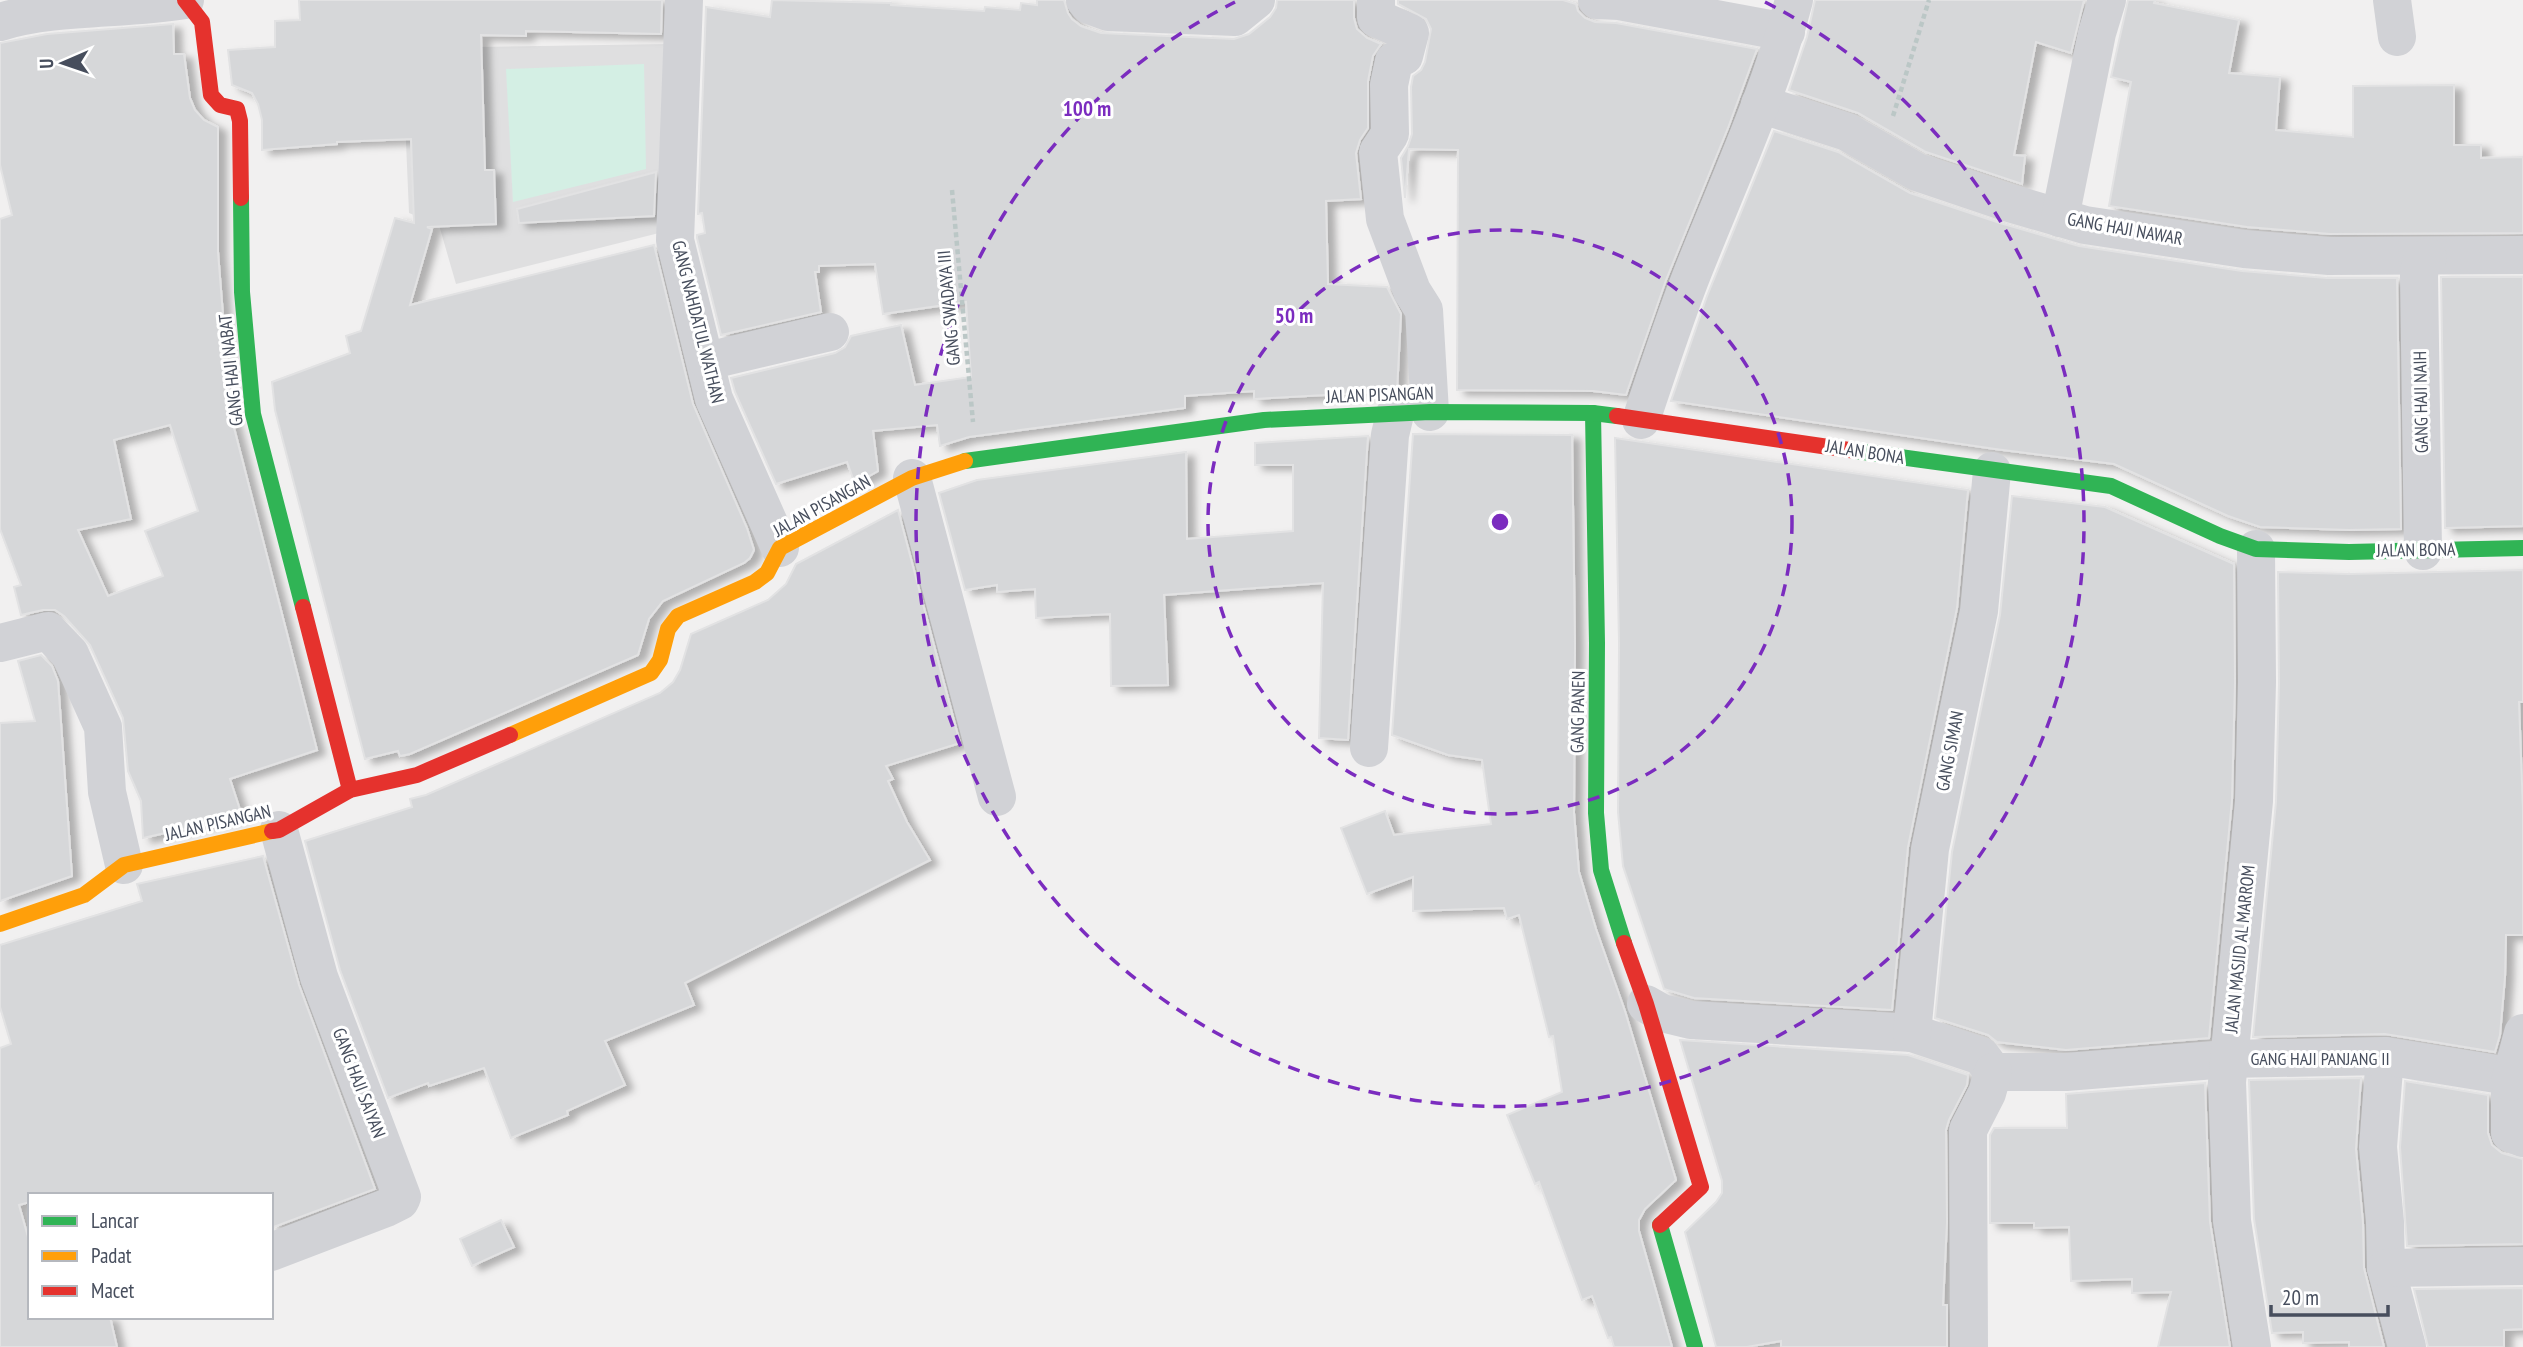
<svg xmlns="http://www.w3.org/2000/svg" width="2523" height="1347" viewBox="0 0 2523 1347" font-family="'PT Sans Narrow',sans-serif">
<defs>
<filter id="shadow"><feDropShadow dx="8" dy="4.5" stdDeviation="3.5" flood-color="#0004"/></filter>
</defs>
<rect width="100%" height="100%" fill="#f1f0f0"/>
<path fill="#dfdfe0" d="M 668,44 L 671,230 L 456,284 L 439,225 L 409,213 L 402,48 Z"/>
<path fill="#d4efe4" d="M 644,64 L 646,169 L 513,202 L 506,69 Z"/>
<g fill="#d6d7d9" stroke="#e2e2e3" stroke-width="2" fill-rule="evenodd" filter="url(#shadow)">
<path d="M 299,0 L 662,0 L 661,34 L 526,31 L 526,36 L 481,35 L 485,170 L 494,170 L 496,224 L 427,227 L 432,229 L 410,305 L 654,245 L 693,404 L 747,528 L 754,550 L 750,558 L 744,563 L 663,601 L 649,619 L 638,655 L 410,754 L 400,756 L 398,751 L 365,759 L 275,410 L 272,382 L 350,353 L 346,336 L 361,331 L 395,218 L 414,223 L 411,139 L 337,142 L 337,144 L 262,150 L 262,120 L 258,104 L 252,93 L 232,85 L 228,50 L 275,47 L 275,21 L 300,20 Z"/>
<path d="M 772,0 L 891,3 L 891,5 L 984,11 L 985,7 L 1020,10 L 1021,3 L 1037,5 L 1037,0 L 1064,0 L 1068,13 L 1072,19 L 1081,26 L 1101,33 L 1234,39 L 1249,34 L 1270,17 L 1276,8 L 1277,0 L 1354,0 L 1354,18 L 1357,29 L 1367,38 L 1381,44 L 1373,56 L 1368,81 L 1368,128 L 1360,140 L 1356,153 L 1361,199 L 1326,201 L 1328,284 L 1387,287 L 1401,314 L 1397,391 L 1254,399 L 1254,391 L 1185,396 L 1185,408 L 969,437 L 940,446 L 937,425 L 873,431 L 878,471 L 855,484 L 847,462 L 776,484 L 735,392 L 731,378 L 835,353 L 845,347 L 851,336 L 901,325 L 915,385 L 971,377 L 966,302 L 883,314 L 875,264 L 819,266 L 819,272 L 815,272 L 821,312 L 721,335 L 697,238 L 697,235 L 705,233 L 702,213 L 698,214 L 706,7 L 770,17 Z"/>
<path d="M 1398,0 L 1563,0 L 1576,4 L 1578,11 L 1585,18 L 1595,22 L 1616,23 L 1757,49 L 1728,128 L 1666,280 L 1626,395 L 1593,391 L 1457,390 L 1458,150 L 1409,149 L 1405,198 L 1401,158 L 1408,146 L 1412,134 L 1411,87 L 1413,76 L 1421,70 L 1425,62 L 1431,29 L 1426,19 L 1398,4 Z"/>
<path d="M 1815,0 L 2084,0 L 2071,53 L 2036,42 L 2014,155 L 2025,156 L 2022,184 L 1926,152 L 1858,113 L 1789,90 L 1807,37 Z"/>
<path d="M 2128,0 L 2155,0 L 2154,3 L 2239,20 L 2229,73 L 2280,77 L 2276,130 L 2353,137 L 2353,86 L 2454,85 L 2454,145 L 2481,145 L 2481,158 L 2523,157 L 2523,233 L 2330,234 L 2247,227 L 2109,206 L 2131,82 L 2111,77 Z"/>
<path d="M 173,24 L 174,54 L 184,54 L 190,98 L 195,110 L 204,120 L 218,127 L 218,252 L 231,416 L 317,750 L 230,779 L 242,816 L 143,838 L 141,801 L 128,771 L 123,718 L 90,645 L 64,616 L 55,610 L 43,610 L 21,615 L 14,587 L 21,585 L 0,529 L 0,219 L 12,215 L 0,165 L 0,43 L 47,34 ZM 170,425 L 198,511 L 145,531 L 163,576 L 108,596 L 78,530 L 131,519 L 114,440 Z"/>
<path d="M 1774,131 L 1838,152 L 1910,193 L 2000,223 L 2079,246 L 2242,271 L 2327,278 L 2397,278 L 2401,529 L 2349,530 L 2260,527 L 2228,516 L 2114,464 L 1995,449 L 1671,401 L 1707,296 Z"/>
<path d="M 656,172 L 654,216 L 519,223 L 517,209 Z"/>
<path d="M 2441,277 L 2523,277 L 2523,526 L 2445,528 Z"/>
<path d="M 1413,434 L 1572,435 L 1575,643 L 1574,813 L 1579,872 L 1596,929 L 1625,1011 L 1676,1180 L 1645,1209 L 1639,1220 L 1639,1231 L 1672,1347 L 1614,1347 L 1611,1337 L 1608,1338 L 1592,1296 L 1582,1300 L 1539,1182 L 1535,1184 L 1507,1115 L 1562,1092 L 1553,1036 L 1549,1037 L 1519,915 L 1507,919 L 1504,908 L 1413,911 L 1413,877 L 1367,894 L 1341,828 L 1385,811 L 1394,835 L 1491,824 L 1482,760 L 1448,755 L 1392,735 Z"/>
<path d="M 1368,436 L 1348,740 L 1319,738 L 1323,583 L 1164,595 L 1168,685 L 1111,686 L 1110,614 L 1036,618 L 1035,589 L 997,592 L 997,585 L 965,590 L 939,493 L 977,480 L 1186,452 L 1187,539 L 1293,531 L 1293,465 L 1255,465 L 1255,443 Z"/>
<path d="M 1615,438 L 1968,490 L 1957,608 L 1908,847 L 1892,1010 L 1694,998 L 1664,989 L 1623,866 L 1618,812 L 1619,643 Z"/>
<path d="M 2012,496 L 2105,507 L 2234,564 L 2235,682 L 2232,800 L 2209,1038 L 2066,1050 L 1997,1042 L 1988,1035 L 1935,1018 L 1952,852 L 2000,615 Z"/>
<path d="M 898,510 L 960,743 L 886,766 L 893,779 L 888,781 L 907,822 L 930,860 L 685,983 L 694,1005 L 605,1041 L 625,1085 L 567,1111 L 568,1115 L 511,1138 L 484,1068 L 429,1086 L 428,1083 L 388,1098 L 340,970 L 305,841 L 412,807 L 410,799 L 426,795 L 660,693 L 673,682 L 680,670 L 691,634 L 768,600 L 786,584 L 796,564 Z"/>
<path d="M 2523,570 L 2523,702 L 2519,702 L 2523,811 L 2523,935 L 2506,935 L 2505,977 L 2500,1035 L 2495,1052 L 2385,1034 L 2253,1037 L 2276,802 L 2279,683 L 2278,572 L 2349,574 Z"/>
<path d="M 41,655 L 52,666 L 58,681 L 72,876 L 0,901 L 0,723 L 35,721 L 18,661 Z"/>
<path d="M 263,856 L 299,985 L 375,1189 L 271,1228 L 271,1195 L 30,1195 L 30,1202 L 19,1205 L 30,1244 L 30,1317 L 110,1317 L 117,1347 L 0,1347 L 0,1048 L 11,1044 L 0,1007 L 0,945 L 142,901 L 137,884 Z"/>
<path d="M 1680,1040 L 1908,1055 L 1968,1075 L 1967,1085 L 1949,1120 L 1946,1130 L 1947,1222 L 1943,1305 L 1947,1305 L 1947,1347 L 1781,1347 L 1781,1341 L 1747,1347 L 1716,1347 L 1685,1232 L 1716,1202 L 1722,1193 L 1722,1181 Z"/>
<path d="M 2361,1078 L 2356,1149 L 2363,1223 L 2364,1268 L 2384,1347 L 2349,1347 L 2349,1342 L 2303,1343 L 2303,1332 L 2272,1333 L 2254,1219 L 2249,1080 Z"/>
<path d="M 2405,1081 L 2488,1095 L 2488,1133 L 2492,1145 L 2502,1153 L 2523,1159 L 2523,1244 L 2407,1246 L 2400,1147 Z"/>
<path d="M 2205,1083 L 2210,1222 L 2230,1347 L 2158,1347 L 2171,1292 L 2132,1293 L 2132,1279 L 2071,1281 L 2069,1227 L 2034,1228 L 2034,1223 L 1990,1223 L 1990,1135 L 1994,1128 L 2067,1128 L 2066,1094 Z"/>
<path d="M 501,1220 L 514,1247 L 472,1266 L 460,1239 Z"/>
<path d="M 2523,1288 L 2523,1329 L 2504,1330 L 2504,1347 L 2428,1347 L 2414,1289 Z"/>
</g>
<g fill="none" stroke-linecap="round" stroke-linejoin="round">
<g stroke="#bbc7c6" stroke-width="4.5" stroke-dasharray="5 3.5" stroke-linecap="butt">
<path d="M 1893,116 L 1929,0"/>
<path d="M 952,190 L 973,422"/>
</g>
<g stroke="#d1d2d6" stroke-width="38">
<path d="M 684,0 L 675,240 L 714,399 L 780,548"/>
<path d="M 1085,0 L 1089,5 L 1108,12 L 1235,17 L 1256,0"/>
<path d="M 1376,0 L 1376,18 L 1410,33 L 1404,56 L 1394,61 L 1389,85 L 1390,134 L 1378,152 L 1385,219 L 1412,291 L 1424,310 L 1430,412"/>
<path d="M 1597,0 L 1619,1 L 1786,32"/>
<path d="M 2392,0 L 2397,37"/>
<path d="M 0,22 C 55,5 126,10 185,0"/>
<path d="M 1760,104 L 1847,132 L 1917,172 L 2006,202 L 2085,225 L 2244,249 L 2329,256 L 2523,255"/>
<path d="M 2060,218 L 2097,33 L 2107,0"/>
<path d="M 707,361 L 830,332"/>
<path d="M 1641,420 C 1658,370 1674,319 1694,269 C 1729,181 1770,93 1794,0"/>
<path d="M 912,478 L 997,797"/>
<path d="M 2423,551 L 2419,276 L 2420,265 L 2428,257"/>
<path d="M 0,643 L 48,631 L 70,654 L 103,727 L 107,792 L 124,865"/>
<path d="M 1369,748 L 1390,435 L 1395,414"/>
<path d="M 1646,1004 L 1662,1013 L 1691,1020 L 1912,1033 L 1981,1056 L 1993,1072"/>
<path d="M 1912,1033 L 1930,849 L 1979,611 L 1992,471"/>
<path d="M 2385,1056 L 2378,1147 L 2385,1222 L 2386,1268 L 2407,1347"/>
<path d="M 1993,1072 L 2066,1072 L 2227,1059 L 2385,1056 L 2496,1074 L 2508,1078 L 2510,1082 L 2510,1133 L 2523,1138"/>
<path d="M 2510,1082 L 2523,1033"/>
<path d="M 271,1252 L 386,1208 L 400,1201 L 402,1197 L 319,977 L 279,830"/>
<path d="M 2386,1268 L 2523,1266"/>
<path d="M 1969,1347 L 1968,1130 L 1987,1093 L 1993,1072"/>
<path d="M 2252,1347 L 2232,1221 L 2227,1082 L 2254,801 L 2257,682 L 2256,549"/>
</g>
<g stroke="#30b455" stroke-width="16">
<path d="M 241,198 L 242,292 L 253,414 L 303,607"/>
<path d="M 1593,413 L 1597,643 L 1596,813 L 1601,870 L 1624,943"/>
<path d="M 1856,451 L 2111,486 L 2220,536 L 2256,549 L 2349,552 L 2523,548"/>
<path d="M 965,461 L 1264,420 L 1430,412 L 1593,413 L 1617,416"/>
<path d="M 1660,1225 L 1695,1347"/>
</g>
<g stroke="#ff9f0a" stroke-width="16">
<path d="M 510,735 L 651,673 L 660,660 L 668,629 L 678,616 L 755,582 L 767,573 L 780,548 L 912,478 L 965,461"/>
<path d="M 0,924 L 84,895 L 124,865 L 272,831"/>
</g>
<g stroke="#e5322d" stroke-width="16">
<path d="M 185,0 L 202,22 L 211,95 L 220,105 L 237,109 L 240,121 L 241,198"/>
<path d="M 1617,416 L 1856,451"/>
<path d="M 303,607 L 350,790"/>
<path d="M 272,831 L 279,830 L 350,790 L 417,775 L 510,735"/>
<path d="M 1624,943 L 1646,1004 L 1701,1187 L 1660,1225"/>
</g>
</g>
<g fill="none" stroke="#7b2cbf" stroke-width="3.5" stroke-dasharray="12 9">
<circle cx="1500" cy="522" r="292"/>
<path d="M1765 2A584 584 0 1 1 1235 2"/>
</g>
<g text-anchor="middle" stroke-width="6" stroke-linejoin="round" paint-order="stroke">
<g font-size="18" fill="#474e5d" stroke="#fff">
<text transform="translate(2125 229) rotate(10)" y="6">GANG HAJI NAWAR</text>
<text transform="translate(949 308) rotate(-95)" y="6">GANG SWADAYA III</text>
<text transform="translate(698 322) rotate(76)" y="6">GANG NAHDATUL WATHAN</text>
<text transform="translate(231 370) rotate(-96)" y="6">GANG HAJI NABAT</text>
<text transform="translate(1380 395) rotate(-2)" y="6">JALAN PISANGAN</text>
<text transform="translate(2421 402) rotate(-91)" y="6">GANG HAJI NAIH</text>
<text transform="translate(1865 452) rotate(9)" y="6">JALAN BONA</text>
<text transform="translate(822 506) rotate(-29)" y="6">JALAN PISANGAN</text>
<text transform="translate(2416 550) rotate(-1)" y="6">JALAN BONA</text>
<text transform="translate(1578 712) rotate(-89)" y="6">GANG PANEN</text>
<text transform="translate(1950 751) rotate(-79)" y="6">GANG SIMAN</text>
<text transform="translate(218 823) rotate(-13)" y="6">JALAN PISANGAN</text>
<text transform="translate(2240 949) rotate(-84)" y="6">JALAN MASJID AL MARROM</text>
<text x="2320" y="1065">GANG HAJI PANJANG II</text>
<text transform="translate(359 1083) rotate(69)" y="6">GANG HAJI SAIYAN</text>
</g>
</g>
<circle cx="1500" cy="522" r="10" fill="#7b2cbf" stroke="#fff" stroke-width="3.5"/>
<g font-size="21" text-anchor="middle" font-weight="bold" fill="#7b2cbf" stroke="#fff" stroke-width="6" stroke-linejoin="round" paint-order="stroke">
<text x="1087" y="116">100 m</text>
<text x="1294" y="323">50 m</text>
</g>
<rect x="28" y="1193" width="245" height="126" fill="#ffffff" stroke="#b5b8be" stroke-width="2"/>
<rect x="42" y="1216" width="35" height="10" fill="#30b455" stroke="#b5b8be" stroke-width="2"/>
<text x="91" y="1228" font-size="21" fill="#474e5d">Lancar</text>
<rect x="42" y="1251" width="35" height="10" fill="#ff9f0a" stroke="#b5b8be" stroke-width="2"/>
<text x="91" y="1263" font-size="21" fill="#474e5d">Padat</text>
<rect x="42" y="1286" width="35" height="10" fill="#e5322d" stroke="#b5b8be" stroke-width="2"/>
<text x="91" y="1298" font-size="21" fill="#474e5d">Macet</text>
<g transform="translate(63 63) rotate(268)" stroke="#ffffff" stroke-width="5" paint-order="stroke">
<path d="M0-5L12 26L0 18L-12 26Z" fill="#474e5d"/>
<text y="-10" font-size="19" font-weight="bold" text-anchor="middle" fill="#474e5d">U</text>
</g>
<path d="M2271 1305v10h117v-10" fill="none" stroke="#474e5d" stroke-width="3.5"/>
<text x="2282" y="1305" font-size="21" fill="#474e5d" stroke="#ffffff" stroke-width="5" paint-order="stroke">20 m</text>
</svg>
